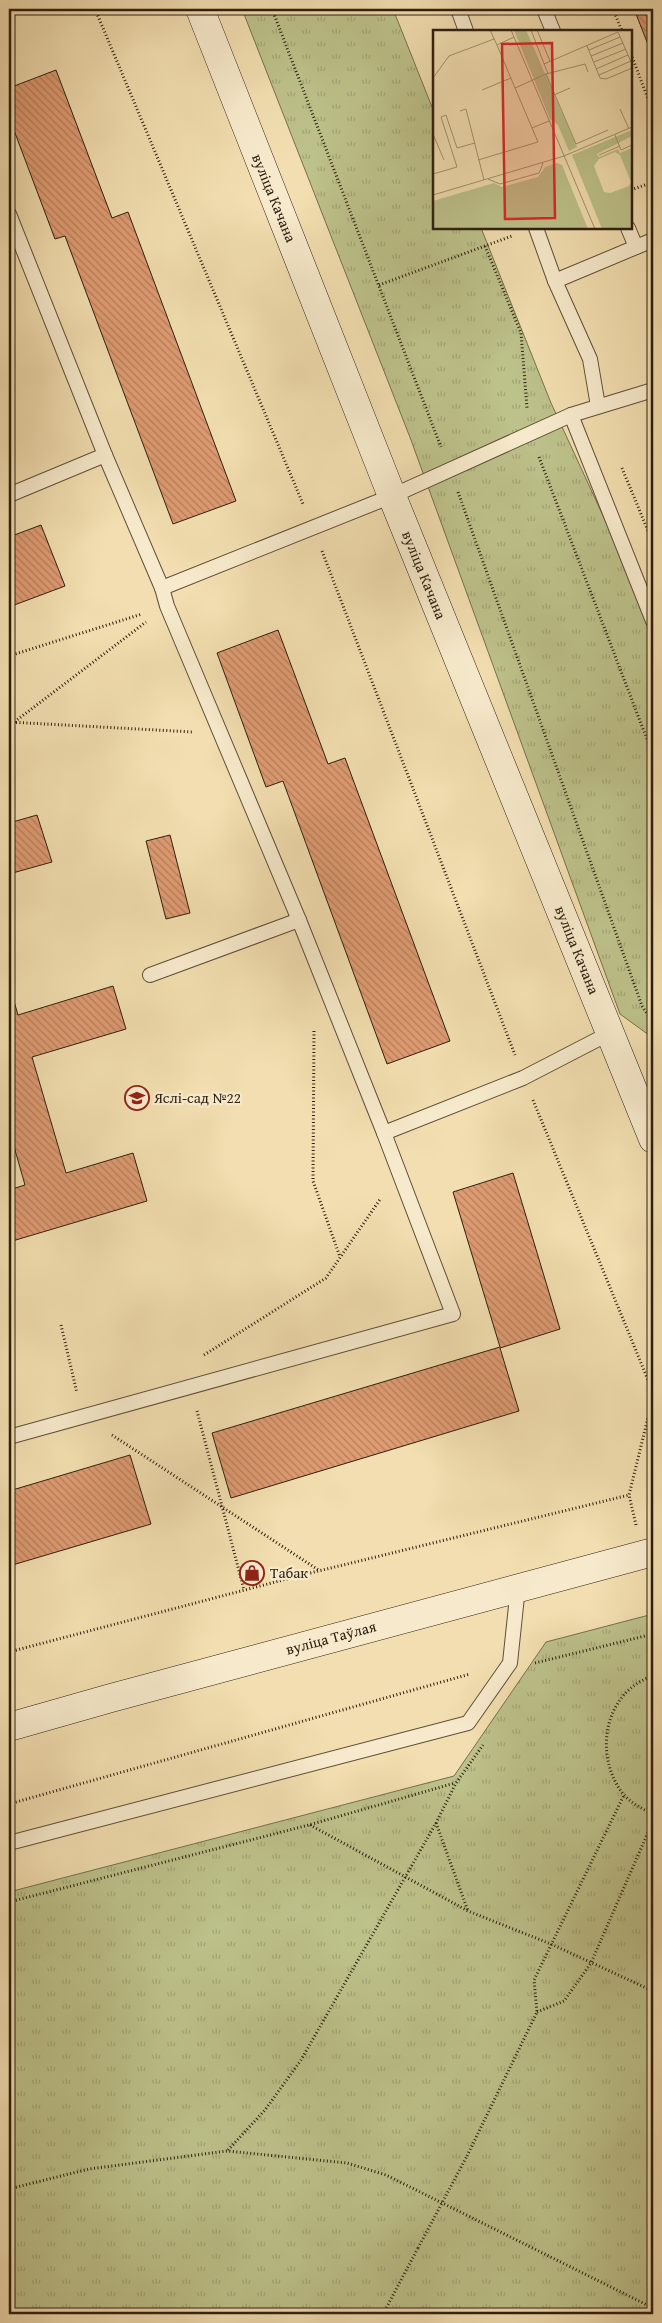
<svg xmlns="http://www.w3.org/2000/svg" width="662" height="2323" viewBox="0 0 662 2323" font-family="'Gentium Book Plus',serif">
<defs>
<pattern id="grass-tufts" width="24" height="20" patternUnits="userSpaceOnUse" patternTransform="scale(1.25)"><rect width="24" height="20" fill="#bdc18a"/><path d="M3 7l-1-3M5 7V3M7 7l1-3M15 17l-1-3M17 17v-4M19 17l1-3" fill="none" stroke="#a3a576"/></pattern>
<pattern id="building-back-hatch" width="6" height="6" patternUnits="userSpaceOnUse" patternTransform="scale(1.25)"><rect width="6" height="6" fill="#df9b72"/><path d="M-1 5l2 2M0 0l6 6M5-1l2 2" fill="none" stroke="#b57e5c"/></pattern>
</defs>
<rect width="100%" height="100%" fill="#f2deb0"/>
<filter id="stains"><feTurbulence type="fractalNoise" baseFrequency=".004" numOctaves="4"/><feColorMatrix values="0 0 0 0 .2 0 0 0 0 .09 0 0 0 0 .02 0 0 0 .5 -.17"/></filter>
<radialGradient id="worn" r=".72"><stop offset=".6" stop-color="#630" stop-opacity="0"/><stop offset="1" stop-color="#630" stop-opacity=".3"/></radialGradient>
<g fill="url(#grass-tufts)" stroke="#75704e">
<path d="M 242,9 L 393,9 L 434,112 L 434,228 L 481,228 L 551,403 L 653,624 L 653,1038 L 620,1014 L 411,440 Z"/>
<path d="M 653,1614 L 653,2314 L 9,2314 L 9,1892 L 454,1776 L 546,1642 Z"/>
</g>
<g fill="url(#building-back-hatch)" stroke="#2d1f11">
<path d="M 634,9 L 653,9 L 653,57 Z"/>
<path d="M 56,70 L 112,218 L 128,212 L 236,501 L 173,524 L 65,236 L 55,239 L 9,117 L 9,88 Z"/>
<path d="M 41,525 L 65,586 L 9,607 L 9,537 Z"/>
<path d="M 278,630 L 328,764 L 345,758 L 450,1041 L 387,1064 L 283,781 L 266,787 L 217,653 Z"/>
<path d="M 37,815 L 52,862 L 9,874 L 9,823 Z"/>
<path d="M 170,835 L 190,913 L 166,919 L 146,841 Z"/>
<path d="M 9,984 L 18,1015 L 113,986 L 126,1029 L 32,1057 L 66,1173 L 133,1153 L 147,1201 L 9,1242 L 9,1190 L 25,1185 L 9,1129 Z"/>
<path d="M 513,1173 L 560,1329 L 500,1348 L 519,1411 L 231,1498 L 212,1433 L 500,1347 L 453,1192 Z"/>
<path d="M 130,1455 L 151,1524 L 9,1566 L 9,1491 Z"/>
</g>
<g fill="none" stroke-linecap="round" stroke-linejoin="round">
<defs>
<g id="service">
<path d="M 458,9 L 466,31"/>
<path d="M 544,9 L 553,31"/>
<path d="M 9,214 L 105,455 L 162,588"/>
<path d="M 536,228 L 555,281 L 590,359 L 598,406"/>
<path d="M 628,228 L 636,247"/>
<path d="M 555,281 L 653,240"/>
<path d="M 571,415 L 653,621"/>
<path d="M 9,495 L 105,455"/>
<path d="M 150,975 L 299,920"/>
<path d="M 610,1033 L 523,1078 L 384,1133 L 299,920 L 167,606 L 162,588 L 392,496 L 571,415 L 653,390"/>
<path d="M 9,1437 L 453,1314 L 384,1133"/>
<path d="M 9,1843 L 468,1723 L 510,1663 L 518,1587"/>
</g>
<g id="secondary">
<path d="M 200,9 L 392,496 L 653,1139"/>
<path d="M 9,1727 L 111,1698 L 653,1552"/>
</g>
</defs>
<use href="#service" stroke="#5e4f39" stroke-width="16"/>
<use href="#secondary" stroke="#2d1f11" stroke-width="29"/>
<g stroke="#2d1f11" stroke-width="3" stroke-dasharray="1 2.5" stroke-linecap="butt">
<path d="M 95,9 L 303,504"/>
<path d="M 272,9 L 441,447"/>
<path d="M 613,9 L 622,31"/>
<path d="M 631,54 L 653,112"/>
<path d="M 631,190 L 653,182"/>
<path d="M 485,246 L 521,333 L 527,408"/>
<path d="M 379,285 L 512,236"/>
<path d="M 539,457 L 653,755"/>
<path d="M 622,468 L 653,543"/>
<path d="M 458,492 L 642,1006 L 653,1023"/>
<path d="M 322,551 L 515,1055"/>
<path d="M 9,656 L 142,614"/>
<path d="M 9,722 L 193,732"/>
<path d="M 9,726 L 146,622"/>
<path d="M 314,1031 L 313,1181 L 340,1257"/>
<path d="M 533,1100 L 653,1392"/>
<path d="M 61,1325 L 77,1393"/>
<path d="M 204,1355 L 326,1278 L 381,1198"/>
<path d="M 197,1411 L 244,1590"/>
<path d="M 112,1435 L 320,1571"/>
<path d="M 636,1525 L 629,1495 L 653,1397"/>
<path d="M 9,1652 L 298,1576 L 629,1495"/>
<path d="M 535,1663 L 653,1634"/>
<path d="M 653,1676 C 603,1692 593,1757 624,1795 C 632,1804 643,1809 653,1814"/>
<path d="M 9,1804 L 470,1674"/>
<path d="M 436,1823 L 468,1911"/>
<path d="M 310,1825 L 468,1911 L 551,1944 L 653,1991"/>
<path d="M 9,1902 L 309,1825 L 455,1783"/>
<path d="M 537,2012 L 564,2001 L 591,1963 L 653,1821"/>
<path d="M 228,2150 L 265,2110 L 301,2060 L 436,1823 L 456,1783 L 483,1745"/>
<path d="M 467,2156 L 537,2012 L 534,1980 L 624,1795"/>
<path d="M 9,2189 L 89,2169 L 227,2151 L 347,2163 L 386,2175 L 653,2308"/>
<path d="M 383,2314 L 418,2248"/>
</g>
<use href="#service" stroke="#f7eacc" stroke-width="14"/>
<use href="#secondary" stroke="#f7eacc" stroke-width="28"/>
<path stroke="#2d1f11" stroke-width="3" stroke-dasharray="1 2.5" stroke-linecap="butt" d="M 418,2248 L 467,2156"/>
</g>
<defs>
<symbol id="school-ring" viewBox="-11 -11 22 22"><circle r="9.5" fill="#f7eacc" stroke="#8f2418" stroke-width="1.5"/><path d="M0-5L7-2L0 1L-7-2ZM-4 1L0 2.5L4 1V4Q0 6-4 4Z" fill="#8f2418"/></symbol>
<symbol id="shop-ring" viewBox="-11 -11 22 22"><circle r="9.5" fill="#f7eacc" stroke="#8f2418" stroke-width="1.5"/><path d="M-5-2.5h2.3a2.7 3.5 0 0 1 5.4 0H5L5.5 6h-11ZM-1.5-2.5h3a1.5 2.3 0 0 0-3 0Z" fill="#8f2418"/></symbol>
</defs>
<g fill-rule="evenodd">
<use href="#school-ring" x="123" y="1084" width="28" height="28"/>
<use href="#shop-ring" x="238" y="1559" width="28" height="28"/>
</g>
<g text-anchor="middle" stroke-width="4.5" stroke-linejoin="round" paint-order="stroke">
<g font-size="15" fill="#2d1f11" stroke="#f7eacc">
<text transform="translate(274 198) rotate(68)" y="5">вуліца Качана</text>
<text transform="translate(424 575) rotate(68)" y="5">вуліца Качана</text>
<text transform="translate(577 950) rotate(68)" y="5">вуліца Качана</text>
<text transform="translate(331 1638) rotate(-15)" y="5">вуліца Таўлая</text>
</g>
<g font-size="15" fill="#2d1f11" stroke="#f7eacc" text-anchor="start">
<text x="154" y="1103">Яслі-сад №22</text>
<text x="270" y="1578">Табак</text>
</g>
</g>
<g transform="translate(433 30)">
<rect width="199" height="199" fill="#f2deb0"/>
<path d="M 81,0 L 93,0 L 144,117 L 136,121 L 125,95 L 117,89 ZM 199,100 L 199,106 L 164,124 L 166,127 L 185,119 L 187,123 L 199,118 L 199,199 L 169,199 L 139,125 ZM 182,122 L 187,125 L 198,152 L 196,156 L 177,163 L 171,162 L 161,136 L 166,129 ZM 124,133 L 129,135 L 155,199 L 0,199 L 0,171 L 61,153 L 69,157 L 105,147 L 112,137 Z" fill="#bdc18a" fill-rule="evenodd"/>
<path fill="none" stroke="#a39270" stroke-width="1" d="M 57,0 L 64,15M 78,0 L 162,199M 98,0 L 115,44M 104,0 L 117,31M 81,7 L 64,15 L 82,58M 154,16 L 167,48 L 173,49 L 199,38M 156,20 L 187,7M 158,26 L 190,13M 161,32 L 193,19M 111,34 L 185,2 L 199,34M 163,39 L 195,25M 113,44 L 143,114 L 175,100M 166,45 L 198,31M 0,48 L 16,26 L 61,9M 49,60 L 78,48M 121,65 L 137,58M 187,79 L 196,99M 27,81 L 33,79 L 51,150M 116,91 L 99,98 L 82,58 L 113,44 L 152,34 L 155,42M 0,104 L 11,130M 182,105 L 188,120 L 199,115M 24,118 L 42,113M 166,125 L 187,116M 131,126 L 199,97M 45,130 L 105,112 L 99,98M 0,144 L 24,137 L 8,87 L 13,85 L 24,118M 55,149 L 67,154 L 106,143 L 110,133M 0,165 L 131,126"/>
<path fill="#d62828" fill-opacity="0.15" stroke="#d62828" stroke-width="2.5" d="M 119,13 L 122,188 L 72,189 L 69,14 Z"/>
<rect width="199" height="199" fill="none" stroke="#2d1f11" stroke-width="2.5"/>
</g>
<rect width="662" height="2323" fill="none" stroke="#f2deb0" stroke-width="30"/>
<rect x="10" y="10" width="642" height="2303" fill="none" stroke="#2d1f11" stroke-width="2.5"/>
<rect x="15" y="15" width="632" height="2293" fill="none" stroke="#2d1f11"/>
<rect width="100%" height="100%" filter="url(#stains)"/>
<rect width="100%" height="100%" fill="url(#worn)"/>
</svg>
